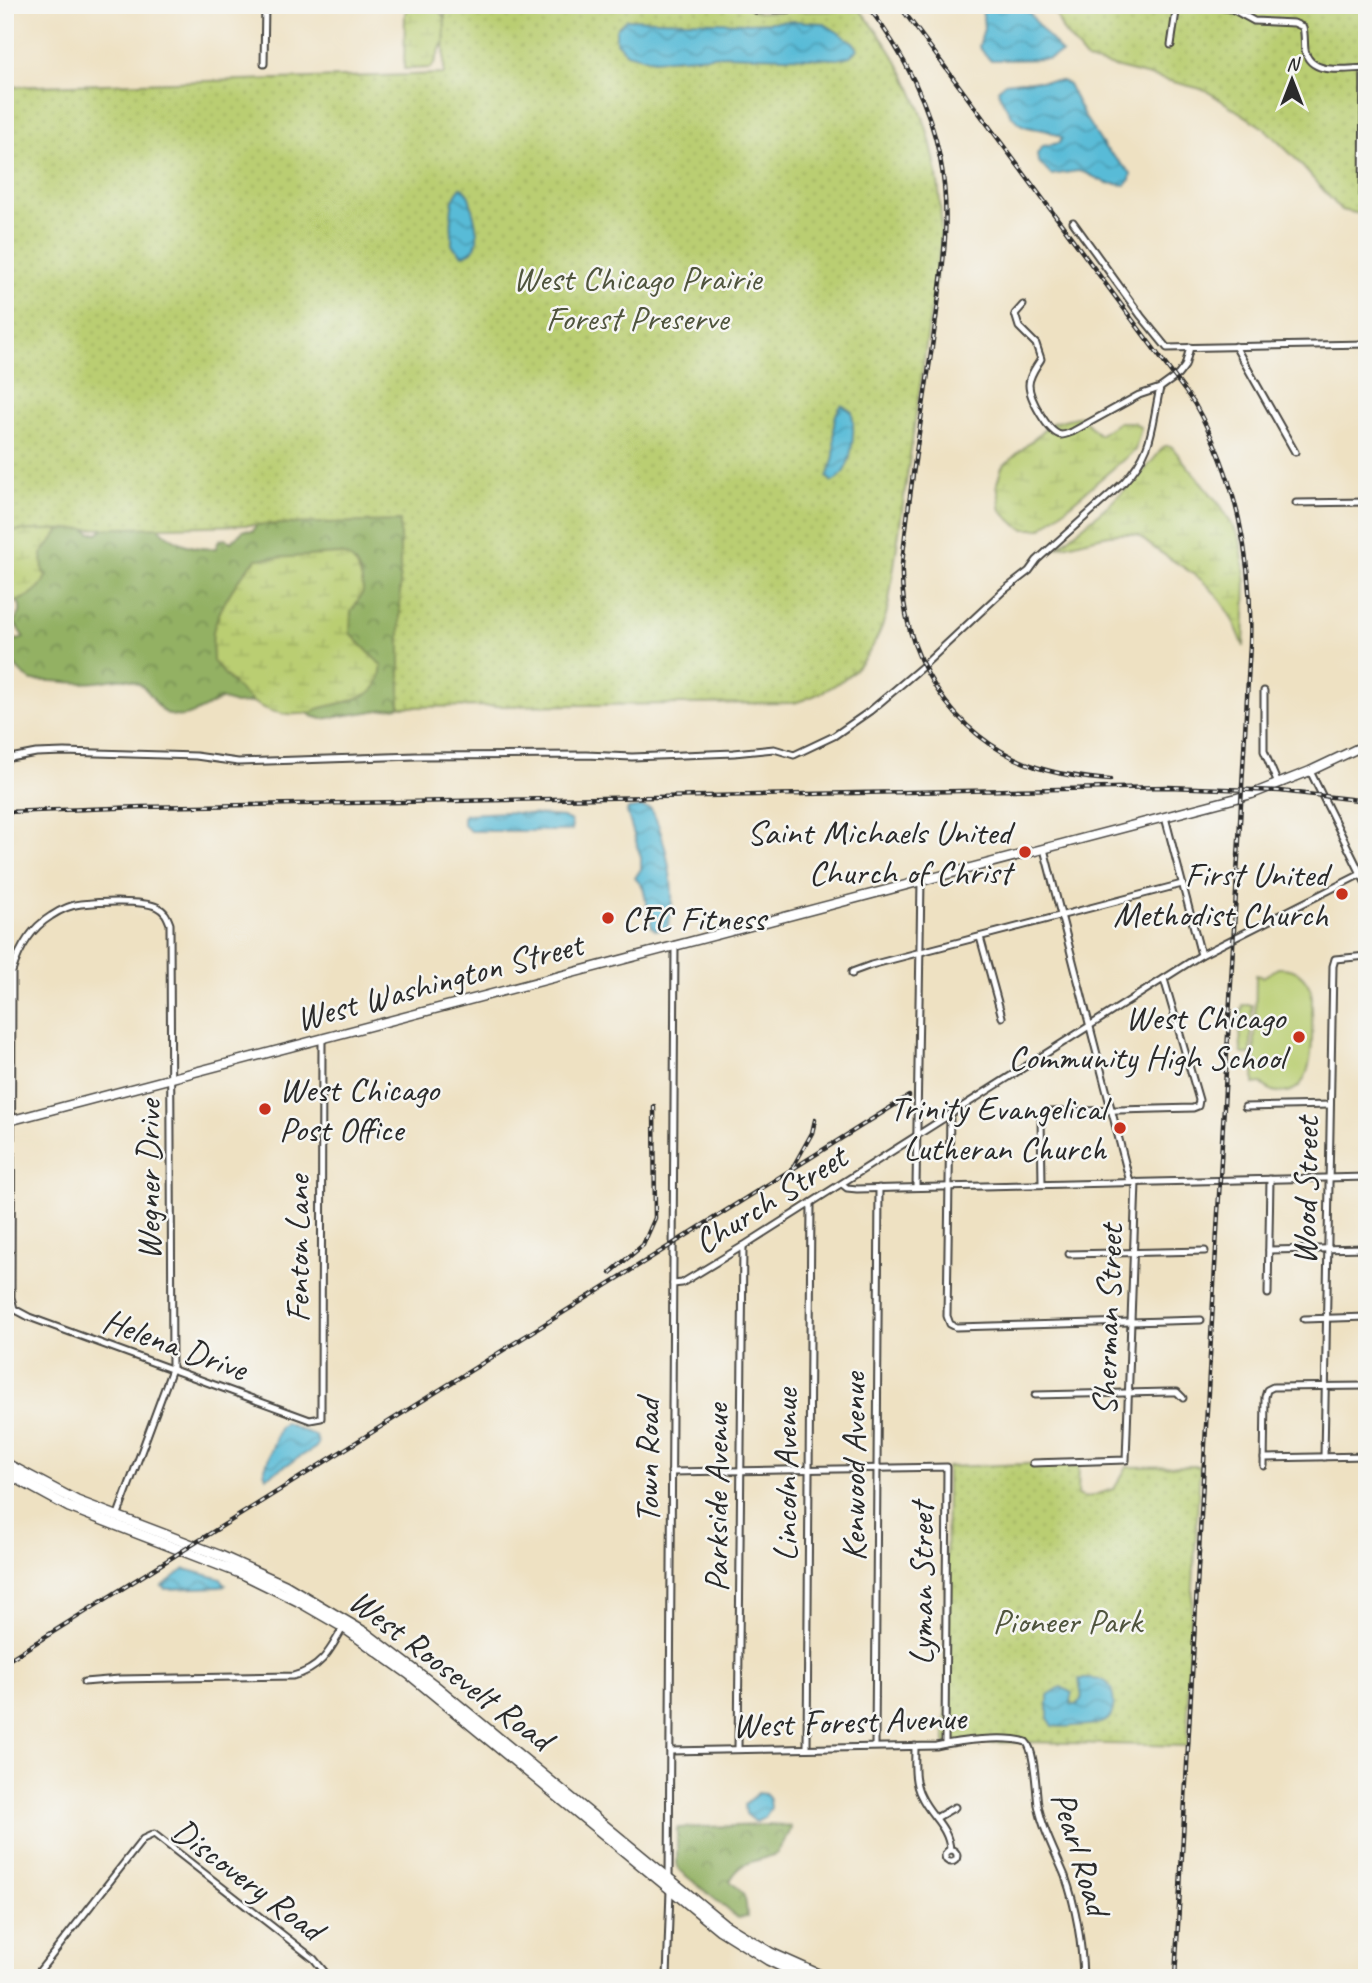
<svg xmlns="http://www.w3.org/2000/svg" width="1372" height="1983" viewBox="0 0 1372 1983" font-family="Caveat,sans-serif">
<defs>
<pattern id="forest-crowns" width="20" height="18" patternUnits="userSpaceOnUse" patternTransform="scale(1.75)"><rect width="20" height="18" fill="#93b164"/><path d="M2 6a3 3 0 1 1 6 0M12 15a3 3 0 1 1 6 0" fill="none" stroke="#789053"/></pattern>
<pattern id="wetland-marsh" width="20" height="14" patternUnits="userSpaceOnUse" patternTransform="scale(1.75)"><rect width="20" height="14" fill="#bace72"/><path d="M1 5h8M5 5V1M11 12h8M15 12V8" fill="none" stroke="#a0b163"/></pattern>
<pattern id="park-dots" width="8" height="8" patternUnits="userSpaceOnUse" patternTransform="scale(1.75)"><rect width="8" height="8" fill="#bace72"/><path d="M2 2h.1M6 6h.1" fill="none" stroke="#a0b163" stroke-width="1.8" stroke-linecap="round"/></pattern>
<pattern id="water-waves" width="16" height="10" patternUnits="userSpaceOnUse" patternTransform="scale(1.75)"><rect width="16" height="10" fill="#58bbd7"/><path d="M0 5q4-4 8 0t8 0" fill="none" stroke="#4998af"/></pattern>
</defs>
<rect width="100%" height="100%" fill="#f6f6f2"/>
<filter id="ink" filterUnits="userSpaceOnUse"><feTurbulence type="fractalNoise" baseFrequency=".0143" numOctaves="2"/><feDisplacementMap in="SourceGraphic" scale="14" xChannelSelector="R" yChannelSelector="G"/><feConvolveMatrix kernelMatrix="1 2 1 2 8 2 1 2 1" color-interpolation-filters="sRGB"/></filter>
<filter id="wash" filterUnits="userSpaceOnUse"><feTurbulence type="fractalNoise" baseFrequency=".00686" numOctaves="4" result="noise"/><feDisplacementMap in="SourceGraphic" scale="28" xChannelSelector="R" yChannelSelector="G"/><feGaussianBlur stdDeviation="1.57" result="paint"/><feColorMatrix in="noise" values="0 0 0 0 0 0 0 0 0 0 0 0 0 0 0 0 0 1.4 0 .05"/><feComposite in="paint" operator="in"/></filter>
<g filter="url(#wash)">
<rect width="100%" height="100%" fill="#eee1c2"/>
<g fill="#bace72" stroke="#727c4e" stroke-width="2">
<path d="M 1278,968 C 1296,967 1307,976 1312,994 C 1311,1019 1319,1081 1291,1091 C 1280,1095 1269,1091 1261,1083 L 1254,1084 L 1256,975 L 1263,977 Z"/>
<path d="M 1243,1005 L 1252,1005 L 1251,1054 L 1243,1054 L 1241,1052 L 1240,1024 Z"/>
</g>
<g fill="url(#forest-crowns)" stroke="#5f6e48" stroke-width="2">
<path d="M 400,513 L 400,707 L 322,719 L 312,716 L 302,709 L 260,702 L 235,704 L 221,699 C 200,710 174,730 156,703 C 150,694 144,685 133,681 C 122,676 108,681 96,682 C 75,685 53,679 32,681 C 21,675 14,663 5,655 L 5,635 L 17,640 L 24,638 L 14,622 L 20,613 L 20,606 L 12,591 L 5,516 L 85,529 L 91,533 L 98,533 L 104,529 L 153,521 C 168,540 191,551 216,548 L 219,540 L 225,539 L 231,542 L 244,530 L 253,531 L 256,525 Z"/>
<path d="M 764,1825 L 791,1826 C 792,1834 781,1844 777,1853 C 758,1863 742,1858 730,1881 C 746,1895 746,1896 747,1917 L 738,1918 L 679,1870 L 677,1865 L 677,1828 Z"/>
</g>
<g fill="url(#wetland-marsh)" stroke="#727c4e" stroke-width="2">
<path d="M 411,5 L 437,5 L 446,22 L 447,38 C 438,47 439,59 431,68 L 404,69 L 405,13 Z"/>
<path d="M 1080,416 L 1099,435 L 1119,422 L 1134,422 L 1141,428 L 1135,450 L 1041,529 L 1024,529 L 1017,526 L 1001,511 L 997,483 L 1002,467 L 1052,423 Z"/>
<path d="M 1164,446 L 1171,446 L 1221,506 L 1240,538 L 1246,582 L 1244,647 C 1235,622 1222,596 1200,579 C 1180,563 1157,553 1138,535 C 1111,530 1085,542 1058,547 C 1095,516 1135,486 1164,446 Z"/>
<path d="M 5,523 L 58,529 L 59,532 L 42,553 L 43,572 L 46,576 C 40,593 22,600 5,606 Z"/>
<path d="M 340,554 C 358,558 362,575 363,592 L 351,612 L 350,633 L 382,666 C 381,673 380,681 376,687 C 367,699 332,705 317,709 C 311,714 304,714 297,714 C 256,717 237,688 213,661 C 213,651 211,637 214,628 C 220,606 240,574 257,559 Z"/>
</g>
<g fill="url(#park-dots)" stroke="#727c4e" stroke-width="2">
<path d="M 445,5 L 743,5 L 758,12 L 860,10 C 918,78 943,152 941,241 L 888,608 C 874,660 846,687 794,703 L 400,707 L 400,521 L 5,531 L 5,87 L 444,74 Z"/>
<path d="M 1052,5 L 1367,5 L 1367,68 L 1357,68 L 1361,214 L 1341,210 L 1294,157 L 1265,129 L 1205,90 L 1087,60 L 1063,31 Z"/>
<path d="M 1079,1462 L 1078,1495 L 1085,1498 L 1114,1489 L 1127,1467 L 1200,1466 L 1188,1672 L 1188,1746 L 1026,1742 L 945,1744 L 947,1467 Z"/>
</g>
<g fill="url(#water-waves)" stroke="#427381" stroke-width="2">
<path d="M 982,5 L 1024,5 L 1038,25 L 1062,53 L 1048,59 L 990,60 L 979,47 L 984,28 Z"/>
<path d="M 627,19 L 745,23 L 793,21 L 823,23 L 853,42 L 858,49 L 850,56 L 838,59 L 726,55 L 653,60 L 627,53 L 616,42 L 616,29 Z"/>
<path d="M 1021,81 L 1062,81 L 1068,84 L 1084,116 L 1105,148 L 1131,173 L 1130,180 L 1125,185 L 1106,183 L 1086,173 L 1078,171 L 1051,175 L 1038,161 L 1037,154 L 1043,146 L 1059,143 L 1062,138 C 1050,129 1037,130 1024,126 C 1012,121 1002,101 998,90 L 1005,83 Z"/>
<path d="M 461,187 C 471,194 470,202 473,212 C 476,227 485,251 462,255 L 452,245 C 453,226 446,202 461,187 Z"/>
<path d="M 842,405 L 852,412 C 855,431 853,474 832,482 L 827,477 C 830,470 833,463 834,455 C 836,437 829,419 842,405 Z"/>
<path d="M 640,807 L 651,809 C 665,833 681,904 666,929 L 655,930 L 652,927 L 643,887 L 635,878 L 641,869 L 641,858 L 627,812 L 628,809 Z"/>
<path d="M 506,812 L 563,817 L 571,821 L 572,830 L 567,831 L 470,831 L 463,824 L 463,817 L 466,814 Z"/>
<path d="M 285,1423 L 316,1436 L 318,1444 L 315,1448 L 266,1477 L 264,1471 L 279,1428 Z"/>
<path d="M 185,1569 L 221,1579 L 226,1585 L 221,1587 L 165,1589 L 162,1586 Z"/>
<path d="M 1079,1679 C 1086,1679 1101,1678 1106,1682 C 1116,1691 1117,1716 1104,1722 C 1097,1725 1060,1728 1053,1726 L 1048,1718 L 1048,1695 L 1061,1687 L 1072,1693 L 1070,1701 L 1072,1705 L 1077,1705 L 1082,1698 Z"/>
<path d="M 758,1793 L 765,1794 L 770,1799 L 771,1808 L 764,1818 L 756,1822 L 746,1814 L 745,1805 Z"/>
</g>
</g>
<g filter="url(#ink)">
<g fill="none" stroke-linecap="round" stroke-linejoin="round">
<defs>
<g id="minor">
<path d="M 749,5 L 756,10 L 857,8"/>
<path d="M 1202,5 L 1232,9 L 1254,21 L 1294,23 L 1303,27 C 1305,35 1304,43 1305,50 C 1310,77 1348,68 1367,68"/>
<path d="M 1171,45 L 1177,5"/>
<path d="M 264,64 L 265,5"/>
<path d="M 1364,68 L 1363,195 L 1367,205"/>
<path d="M 1073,222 L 1141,316 L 1167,348 L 1367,344"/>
<path d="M 1023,305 L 1015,314 L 1019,327 L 1036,344 L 1041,359 C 1036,367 1029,376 1029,385 C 1029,397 1048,433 1061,435 C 1065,435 1069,433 1072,432 L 1139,395 L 1160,388 L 1178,375 L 1185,366 L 1190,347"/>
<path d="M 1235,346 L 1295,452"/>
<path d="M 1296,503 L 1367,502"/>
<path d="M 1264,691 L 1264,751 L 1278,784"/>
<path d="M 5,759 L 36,753 L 64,752 L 196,756 L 238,762 L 416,756 L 586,755 L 632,757 L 734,753 L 774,749 L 794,755 L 834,736 L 870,711 L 923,666 L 1003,591 L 1029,571 L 1037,560 L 1124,482 C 1154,450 1151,428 1160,388"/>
<path d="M 1310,771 L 1367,886"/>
<path d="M 1165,817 L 1201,955"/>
<path d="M 1044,849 L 1130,1182"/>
<path d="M 980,937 L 1002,1017"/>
<path d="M 852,974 L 852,972 L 871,965 L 1182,884"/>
<path d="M 1245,1107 L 1330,1105"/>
<path d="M 950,1114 L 947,1316 L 950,1324 L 956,1327 L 1201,1320"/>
<path d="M 842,1184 L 847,1188 L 857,1189 L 1367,1177"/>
<path d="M 1042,1184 L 1041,1118 L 1046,1112 L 1193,1108 L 1198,1106 L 1199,1100 L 1164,979"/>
<path d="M 916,1187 L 921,881"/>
<path d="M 1269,1250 L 1367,1248"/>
<path d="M 1069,1254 L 1205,1251"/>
<path d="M 673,1284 L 682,1283 L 743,1246 L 1201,955 L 1361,874"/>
<path d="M 1268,1294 L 1270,1179"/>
<path d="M 1304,1319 L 1367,1317"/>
<path d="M 1035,1395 L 1169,1392 L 1177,1392 L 1183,1398"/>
<path d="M 1324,1457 L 1333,966 L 1335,959 L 1367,956"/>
<path d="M 1264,1458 L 1367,1456"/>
<path d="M 1033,1463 L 1126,1460 L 1136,1182"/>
<path d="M 1264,1466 L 1265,1397 L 1267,1390 L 1273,1387 L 1367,1386"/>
<path d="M 671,1472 L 947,1467 L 945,1744"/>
<path d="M 117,1517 L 172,1369 L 170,924 C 167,916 165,911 157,907 C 142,900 99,902 81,904 C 71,905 60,910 51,916 C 30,929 19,949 12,972 L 11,1297 L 14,1309 L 29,1317 L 310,1420 L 321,1418 L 322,1039"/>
<path d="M 84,1682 L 119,1679 L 293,1676 C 321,1669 330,1651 344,1626"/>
<path d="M 875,1746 L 879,1188"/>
<path d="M 915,1746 C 915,1763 913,1781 921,1796 C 930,1816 949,1827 950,1850"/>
<path d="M 807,1748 L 811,1203"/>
<path d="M 738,1749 L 743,1246"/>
<path d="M 670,1751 L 936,1746 C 958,1741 1005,1735 1026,1742 C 1035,1750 1036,1791 1038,1805 C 1043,1830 1055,1852 1065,1876 C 1077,1910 1082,1942 1083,1978"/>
<path d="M 936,1818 L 955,1807"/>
<circle cx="951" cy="1856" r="6"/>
<path d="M 669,1880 L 675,945"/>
<path d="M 34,1978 L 143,1839 L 154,1834 L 314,1959 L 328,1976"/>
<path d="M 667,1978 L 670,1890"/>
</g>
<path id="secondary" d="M 5,1122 L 1252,794 L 1310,771 L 1367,744"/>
<g id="primary">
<path d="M 5,1463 L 77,1501 L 221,1556 L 285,1585 L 366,1633 L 433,1684 L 724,1924 L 771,1953 L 827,1978"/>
<path d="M 5,1472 L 69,1507 L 245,1575 L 298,1601 L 343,1627 L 409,1674 L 720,1930 L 768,1960 L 806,1978"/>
</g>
</defs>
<use href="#minor" stroke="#484642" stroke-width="9"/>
<use href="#secondary" stroke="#484642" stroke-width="11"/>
<use href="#primary" stroke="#484642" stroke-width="12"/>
<use href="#minor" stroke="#fff" stroke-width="5"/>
<use href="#secondary" stroke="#fff" stroke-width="8"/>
<use href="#primary" stroke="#fff" stroke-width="9"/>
<defs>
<g id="rail">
<path d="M 867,5 C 902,51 929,101 940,158 C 952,216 942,274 934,333 C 923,410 909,488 902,565 C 899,653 951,738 1036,767 C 1060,775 1085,778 1110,780"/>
<path d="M 899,5 L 1194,403 C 1236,476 1253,560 1250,644 L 1175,1978"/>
<path d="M 5,812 L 143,807 L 1168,787 L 1280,791 L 1367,801"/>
<path d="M 793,1167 L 812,1133 L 815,1120"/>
<path d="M 610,1273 L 643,1245 L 655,1218 L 654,1106"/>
<path d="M 5,1662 L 909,1096"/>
</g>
</defs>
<use href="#rail" stroke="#2b2b2b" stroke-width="4.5"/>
<use href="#rail" stroke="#f6f6f2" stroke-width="2" stroke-dasharray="5" stroke-linecap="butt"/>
</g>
</g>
<g fill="#c8321e" stroke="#f6f6f2" stroke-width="2.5">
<circle cx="1025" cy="852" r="7"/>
<circle cx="1342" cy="894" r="7"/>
<circle cx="608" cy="918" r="7"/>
<circle cx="1299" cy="1037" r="7"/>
<circle cx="265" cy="1109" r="7"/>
<circle cx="1120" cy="1128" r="7"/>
</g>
<g text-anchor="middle" stroke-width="5" stroke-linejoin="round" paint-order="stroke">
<g font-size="35" fill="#4f543d" stroke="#f6f6f2">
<text x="637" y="290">West Chicago Prairie<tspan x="637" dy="40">Forest Preserve</tspan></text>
<text x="1067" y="1633">Pioneer Park</text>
</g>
<g font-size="35" fill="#2b2b2b" stroke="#f6f6f2" text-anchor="end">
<text x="1011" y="844">Saint Michaels United<tspan x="1011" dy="40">Church of Christ</tspan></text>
<text x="1328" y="886">First United<tspan x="1328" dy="40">Methodist Church</tspan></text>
<text x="622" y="930" text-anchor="start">CFC Fitness</text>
<text x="1285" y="1029">West Chicago<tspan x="1285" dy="40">Community High School</tspan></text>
<text x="279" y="1101" text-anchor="start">West Chicago<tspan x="279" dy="40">Post Office</tspan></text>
<text x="1106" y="1120">Trinity Evangelical<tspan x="1106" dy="40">Lutheran Church</tspan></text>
</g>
<g font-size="35" fill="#2b2b2b" stroke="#f6f6f2">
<text transform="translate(439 981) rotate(-15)" y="12">West Washington Street</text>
<text transform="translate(148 1180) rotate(-90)" y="12">Wegner Drive</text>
<text transform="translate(1305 1191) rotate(-89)" y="12">Wood Street</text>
<text transform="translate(770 1199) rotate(-32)" y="12">Church Street</text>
<text transform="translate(297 1249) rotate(-90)" y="12">Fenton Lane</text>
<text transform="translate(1107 1320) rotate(-88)" y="12">Sherman Street</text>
<text transform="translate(175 1344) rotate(20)" y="12">Helena Drive</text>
<text transform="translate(647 1461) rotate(-90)" y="12">Town Road</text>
<text transform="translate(853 1467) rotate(-90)" y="12">Kenwood Avenue</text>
<text transform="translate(785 1475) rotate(-90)" y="12">Lincoln Avenue</text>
<text transform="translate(716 1498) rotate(-90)" y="12">Parkside Avenue</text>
<text transform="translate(921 1584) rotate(-90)" y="12">Lyman Street</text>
<text transform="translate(451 1669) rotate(37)" y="12">West Roosevelt Road</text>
<text transform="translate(849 1721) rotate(-2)" y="12">West Forest Avenue</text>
<text transform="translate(1081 1853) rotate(73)" y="12">Pearl Road</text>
<text transform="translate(248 1879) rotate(37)" y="12">Discovery Road</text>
</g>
</g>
<rect width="1372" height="1983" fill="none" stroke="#f6f6f2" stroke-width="28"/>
<g transform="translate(1292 80)" stroke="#f6f6f2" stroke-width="5" paint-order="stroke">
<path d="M0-5L12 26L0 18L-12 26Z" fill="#2b2b2b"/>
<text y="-10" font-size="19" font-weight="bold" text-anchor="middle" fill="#2b2b2b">N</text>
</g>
</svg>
